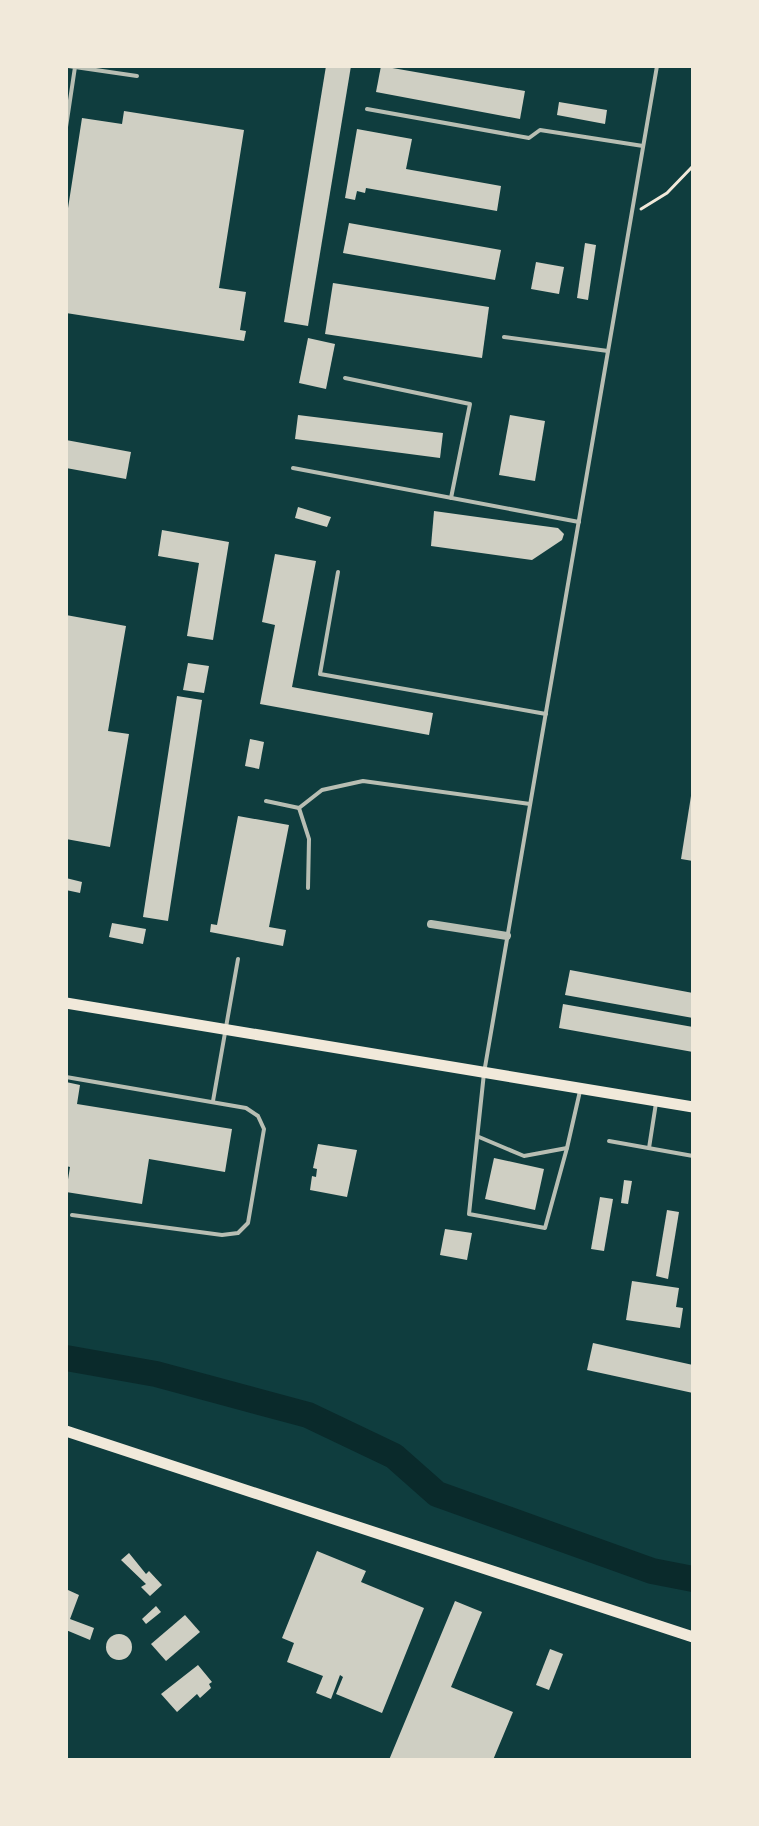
<svg xmlns="http://www.w3.org/2000/svg" width="759" height="1826" viewBox="0 0 759 1826" font-family="Commissioner,sans-serif">
<rect width="100%" height="100%" fill="#0f3d3e"/>
<g fill="none" stroke-linecap="round" stroke-linejoin="round">
<path stroke="#0a2a2b" stroke-width="26" d="M 66,1358 L 156,1374 L 308,1415 L 394,1456 L 437,1494 L 652,1571 L 693,1579"/>
</g>
<g fill="#cfcfc3">
<path d="M 326,66 L 351,66 L 308,326 L 284,322 Z"/>
<path d="M 381,66 L 525,91 L 520,119 L 376,92 Z"/>
<path d="M 559,102 L 607,110 L 605,124 L 557,115 Z"/>
<path d="M 124,111 L 244,130 L 219,288 L 246,292 L 240,330 L 246,331 L 244,341 L 66,313 L 66,221 L 82,118 L 122,124 Z"/>
<path d="M 357,129 L 412,139 L 406,169 L 501,186 L 497,211 L 366,188 L 365,193 L 357,191 L 355,200 L 345,198 Z"/>
<path d="M 349,223 L 501,250 L 495,280 L 343,253 Z"/>
<path d="M 585,243 L 596,245 L 588,300 L 577,298 Z"/>
<path d="M 536,262 L 564,267 L 559,294 L 531,289 Z"/>
<path d="M 333,283 L 489,307 L 482,358 L 325,334 Z"/>
<path d="M 308,338 L 335,344 L 326,389 L 299,383 Z"/>
<path d="M 298,415 L 443,433 L 440,458 L 295,439 Z"/>
<path d="M 510,415 L 545,421 L 535,481 L 499,475 Z"/>
<path d="M 66,440 L 131,452 L 126,479 L 66,468 Z"/>
<path d="M 298,507 L 331,517 L 327,527 L 295,518 Z"/>
<path d="M 434,511 L 558,528 L 564,534 L 562,540 L 532,560 L 431,546 Z"/>
<path d="M 162,530 L 229,542 L 213,640 L 187,636 L 199,563 L 158,556 Z"/>
<path d="M 275,554 L 316,561 L 292,687 L 433,713 L 429,735 L 260,704 L 275,625 L 262,622 Z"/>
<path d="M 66,615 L 126,626 L 108,731 L 129,734 L 110,847 L 66,839 Z"/>
<path d="M 188,663 L 209,666 L 204,693 L 183,690 Z"/>
<path d="M 177,696 L 202,700 L 168,921 L 143,917 Z"/>
<path d="M 250,739 L 264,742 L 259,769 L 245,766 Z"/>
<path d="M 691,796 L 693,796 L 693,861 L 681,859 Z"/>
<path d="M 238,816 L 289,825 L 269,927 L 286,930 L 283,946 L 210,932 L 211,924 L 217,925 Z"/>
<path d="M 66,878 L 82,882 L 80,893 L 66,890 Z"/>
<path d="M 112,923 L 146,929 L 143,944 L 109,937 Z"/>
<path d="M 570,970 L 693,993 L 693,1018 L 565,995 Z"/>
<path d="M 563,1004 L 693,1027 L 693,1052 L 559,1028 Z"/>
<path d="M 66,1082 L 80,1085 L 77,1104 L 232,1129 L 225,1172 L 149,1159 L 142,1204 L 66,1192 L 70,1167 L 66,1166 Z"/>
<path d="M 318,1144 L 357,1150 L 347,1197 L 310,1190 L 312,1176 L 316,1177 L 317,1169 L 313,1168 Z"/>
<path d="M 494,1158 L 544,1169 L 535,1210 L 485,1199 Z"/>
<path d="M 624,1180 L 632,1181 L 628,1204 L 621,1203 Z"/>
<path d="M 600,1197 L 613,1199 L 604,1251 L 591,1249 Z"/>
<path d="M 667,1210 L 679,1212 L 668,1279 L 656,1276 Z"/>
<path d="M 445,1229 L 472,1233 L 467,1260 L 440,1255 Z"/>
<path d="M 632,1281 L 679,1288 L 676,1307 L 683,1308 L 680,1328 L 626,1320 Z"/>
<path d="M 593,1343 L 693,1365 L 693,1393 L 587,1370 Z"/>
<path d="M 317,1551 L 366,1571 L 361,1582 L 424,1608 L 382,1713 L 336,1694 L 343,1677 L 340,1675 L 331,1699 L 316,1693 L 323,1676 L 287,1662 L 294,1643 L 282,1638 Z"/>
<path d="M 129,1553 L 146,1574 L 149,1571 L 162,1585 L 150,1596 L 141,1587 L 146,1584 L 121,1560 Z"/>
<path d="M 68,1590 L 79,1595 L 70,1619 L 94,1628 L 90,1640 L 66,1630 Z"/>
<path d="M 455,1601 L 482,1612 L 451,1687 L 513,1712 L 493,1760 L 389,1760 Z"/>
<path d="M 156,1606 L 161,1612 L 146,1624 L 142,1619 Z"/>
<path d="M 185,1615 L 200,1632 L 166,1661 L 151,1644 Z"/>
<circle cx="119" cy="1647" r="13"/>
<path d="M 550,1649 L 563,1654 L 549,1690 L 536,1685 Z"/>
<path d="M 198,1665 L 212,1682 L 209,1684 L 211,1688 L 200,1698 L 197,1694 L 177,1712 L 161,1694 Z"/>
</g>
<g fill="none" stroke-linecap="round" stroke-linejoin="round">
<path stroke="#f1e9da" stroke-width="3" d="M 641,209 L 667,193 L 693,166"/>
<g stroke="#b8beb3" stroke-width="4">
<path d="M 68,66 L 137,76"/>
<path d="M 367,109 L 529,138 L 540,130 L 643,146"/>
<path d="M 66,127 L 75,67"/>
<path d="M 504,337 L 608,351"/>
<path d="M 345,378 L 470,404 L 451,498"/>
<path d="M 293,468 L 579,522"/>
<path d="M 338,572 L 320,674 L 546,714"/>
<path d="M 266,801 L 299,808 L 322,790 L 363,781 L 530,804"/>
<path d="M 299,808 L 309,839 L 308,888"/>
<path d="M 66,1077 L 246,1108 L 258,1116 L 264,1129 L 248,1223 L 238,1233 L 222,1235 L 72,1215"/>
<path d="M 213,1101 L 238,959"/>
<path d="M 479,1137 L 524,1156 L 567,1148 L 580,1091"/>
<path d="M 609,1141 L 693,1156"/>
<path d="M 567,1148 L 545,1228 L 469,1214 L 484,1073 L 657,66"/>
<path d="M 649,1148 L 656,1103"/>
</g>
<path stroke="#b8beb3" stroke-width="8" d="M 431,924 L 507,936"/>
<g stroke="#f1e9da" stroke-width="11">
<path d="M 66,1003 L 693,1107"/>
<path d="M 66,1431 L 693,1637"/>
</g>
</g>
<rect width="759" height="1826" fill="none" stroke="#f1e9da" stroke-width="136"/>
</svg>
